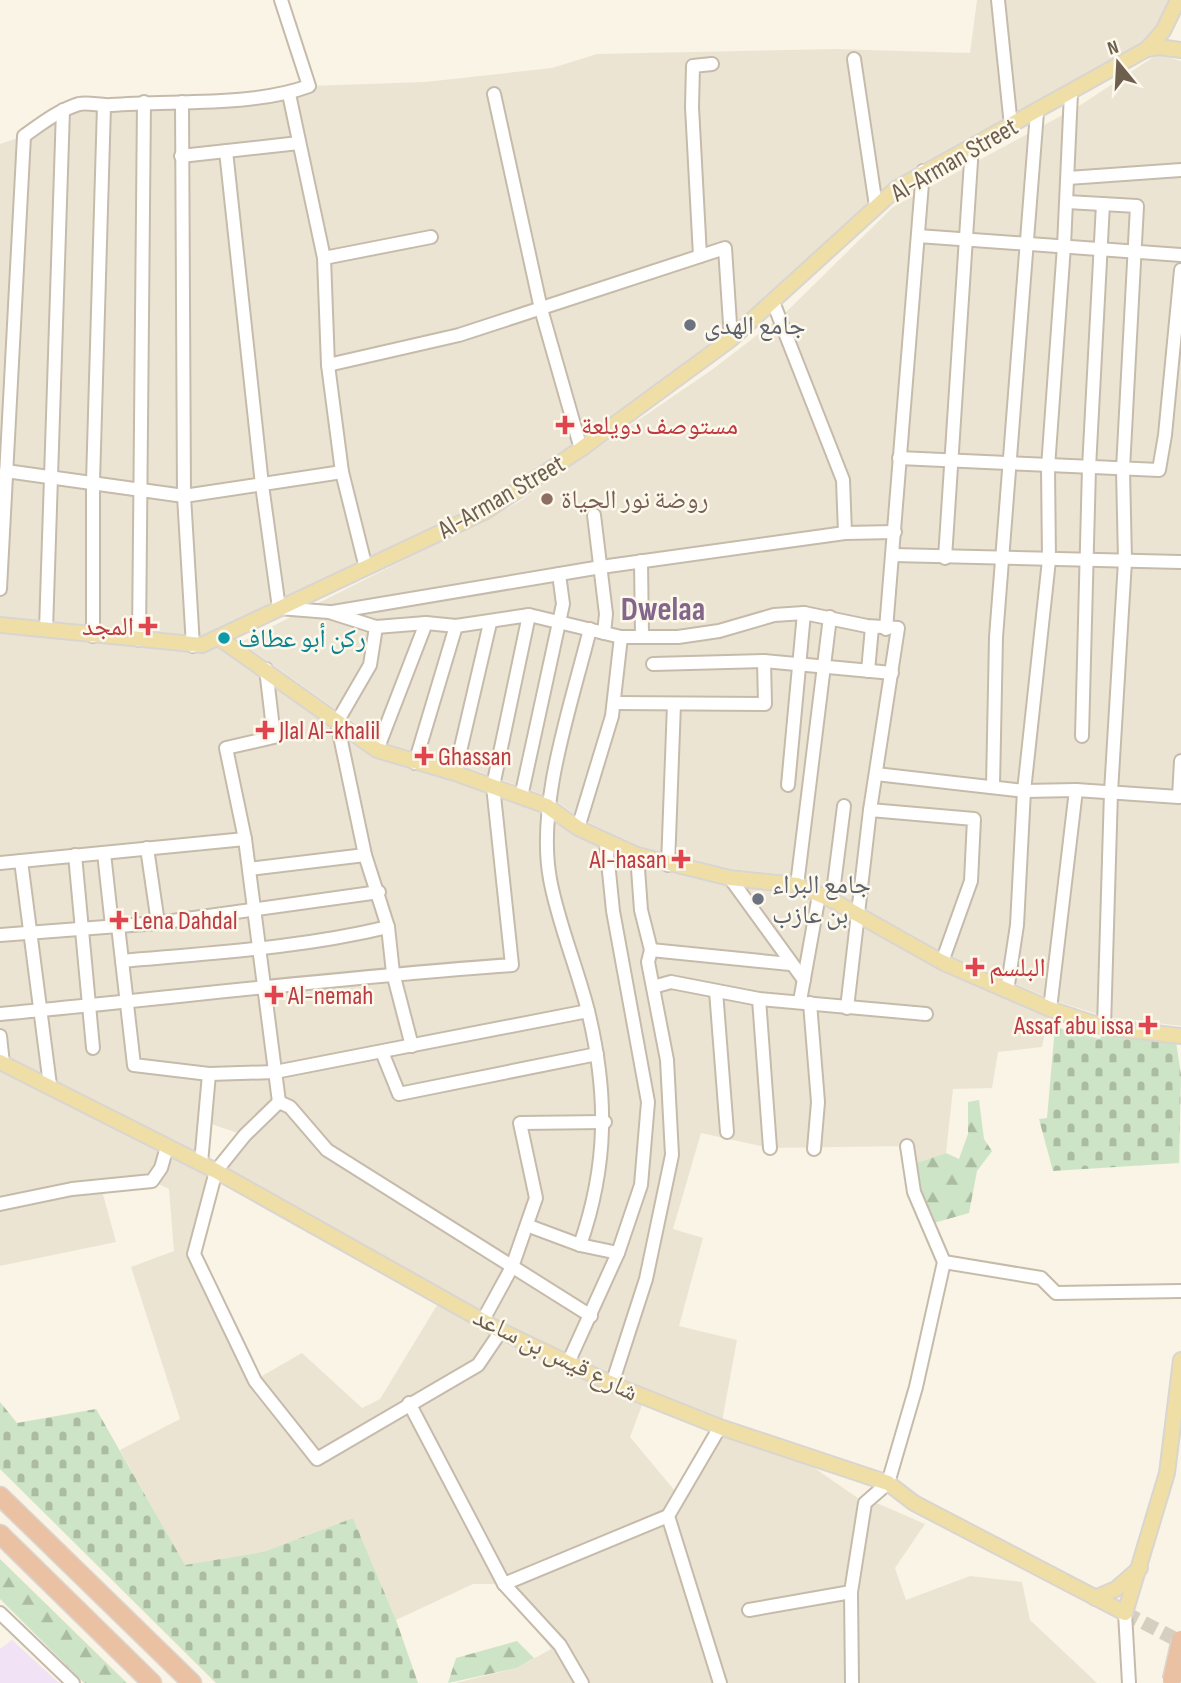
<svg xmlns="http://www.w3.org/2000/svg" width="1181" height="1683" viewBox="0 0 1181 1683" font-family="'Sofia Sans Condensed','Noto Naskh Arabic',sans-serif">
<defs>
<pattern id="forest-firs" width="22" height="20" patternUnits="userSpaceOnUse" patternTransform="scale(1.75)"><rect width="22" height="20" fill="#cde4c6"/><path d="M5 1l3.5 6h-7zM16 11l3.5 6h-7z" fill="#abbca3"/></pattern>
<pattern id="cemetery-stones" width="16" height="16" patternUnits="userSpaceOnUse" patternTransform="scale(1.75)"><rect width="16" height="16" fill="#cde4c6"/><path d="M2 7V4a2 2 0 0 1 4 0v3zM10 15v-3a2 2 0 0 1 4 0v3z" fill="#abbca3"/></pattern>
</defs>
<rect width="100%" height="100%" fill="#f9f4e5"/>
<g fill="#ece4d3" fill-rule="evenodd">
<path d="M 977,0 L 1178,0 L 1156,40 L 923,171 L 752,321 L 527,486 L 219,638 L 377,750 L 493,786 L 637,855 L 797,885 L 1050,1009 L 1042,1047 L 998,1052 L 992,1088 L 953,1089 L 946,1153 L 910,1165 L 907,1146 L 770,1148 L 701,1133 L 673,1229 L 703,1238 L 679,1326 L 737,1340 L 721,1427 L 790,1451 L 865,1503 L 879,1504 L 925,1524 L 895,1568 L 906,1600 L 970,1576 L 1022,1582 L 1030,1620 L 1097,1683 L 455,1683 L 517,1668 L 551,1649 L 503,1584 L 473,1584 L 396,1620 L 353,1518 L 263,1552 L 185,1566 L 120,1450 L 180,1419 L 131,1267 L 174,1251 L 169,1189 L 152,1181 L 101,1187 L 116,1242 L 0,1266 L 0,144 L 24,136 L 63,110 L 182,102 L 309,86 L 425,82 L 552,68 L 597,54 L 835,49 L 970,53 ZM 205,1122 L 244,1135 L 216,1171 L 201,1163 ZM 216,1171 L 442,1297 L 380,1399 L 362,1408 L 302,1353 L 255,1380 L 194,1254 ZM 645,1397 L 720,1427 L 680,1497 L 630,1437 Z"/>
<path d="M 1158,54 L 1181,61 L 1181,1026 L 1106,1017 L 1053,1000 L 946,954 L 836,892 L 799,876 L 731,869 L 641,847 L 583,820 L 552,798 L 458,764 L 382,742 L 241,642 L 517,503 L 713,369 L 783,315 L 893,207 L 1079,106 Z"/>
</g>
<path fill="#f1e2f5" d="M 12,1640 L 59,1683 L 0,1683 L 0,1649 Z"/>
<g fill="url(#forest-firs)">
<path d="M 979,1100 L 984,1139 L 992,1151 L 977,1171 L 969,1213 L 930,1224 L 910,1165 L 946,1153 L 959,1159 L 968,1134 L 968,1102 Z"/>
<path d="M 0,1559 L 127,1683 L 84,1683 L 0,1599 Z"/>
<path d="M 517,1641 L 534,1658 L 517,1668 L 448,1683 L 456,1658 Z"/>
</g>
<g fill="url(#cemetery-stones)">
<path d="M 1055,1027 L 1100,1039 L 1104,1027 L 1175,1035 L 1181,1075 L 1179,1163 L 1053,1171 L 1039,1119 L 1047,1118 Z"/>
<path d="M 0,1402 L 17,1423 L 96,1409 L 185,1565 L 263,1552 L 353,1518 L 396,1620 L 418,1683 L 216,1683 L 0,1469 Z"/>
</g>
<g fill="none" stroke-linecap="round" stroke-linejoin="round">
<path stroke="#d6cebf" stroke-width="14" stroke-dasharray="14 7" stroke-linecap="butt" d="M 1125,1613 L 1181,1642"/>
<defs>
<g id="minor">
<path d="M 998,0 L 1011,126"/>
<path d="M 854,59 L 876,206"/>
<path d="M 289,94 L 324,258 L 328,365 L 342,472 L 366,568"/>
<path d="M 494,94 L 541,309 L 581,449"/>
<path d="M 182,102 L 184,496 L 193,646"/>
<path d="M 226,151 L 262,485 L 279,608 L 329,612 L 376,627 L 426,623 L 456,626 L 529,615 L 621,637 L 678,637 L 719,631 L 774,615 L 804,613 L 867,626 L 898,628 L 870,810 L 847,1008"/>
<path d="M 181,156 L 299,143"/>
<path d="M 1068,178 L 1181,170"/>
<path d="M 1067,202 L 1137,206 L 1123,469 L 1125,561 L 1111,792 L 1104,1027"/>
<path d="M 918,236 L 1181,255"/>
<path d="M 700,256 L 692,107 L 693,66 L 712,64"/>
<path d="M 324,258 L 431,237"/>
<path d="M 773,302 L 843,480 L 845,533"/>
<path d="M 328,365 L 459,335 L 725,248 L 731,339"/>
<path d="M 899,458 L 1159,470 L 1165,435 L 1181,270"/>
<path d="M 6,471 L 184,496 L 342,472"/>
<path d="M 594,515 L 606,614 L 604,633"/>
<path d="M 893,555 L 1181,562"/>
<path d="M 945,558 L 972,146"/>
<path d="M 641,561 L 642,637"/>
<path d="M 0,589 L 24,136 C 41,124 59,110 79,104 C 89,102 101,106 111,105 C 172,100 252,107 309,86 L 281,0"/>
<path d="M 333,612 L 601,567 L 845,533 L 895,532"/>
<path d="M 376,627 L 370,665 L 337,722 L 365,855 L 388,927 L 393,973 L 412,1046"/>
<path d="M 886,629 L 923,171"/>
<path d="M 46,630 L 63,110"/>
<path d="M 93,636 L 93,482 L 104,106"/>
<path d="M 139,640 L 144,102"/>
<path d="M 653,664 L 764,661 L 892,673"/>
<path d="M 266,669 L 274,737 L 226,748 L 245,839 L 279,1102"/>
<path d="M 868,671 L 872,627"/>
<path d="M 614,703 L 765,704 L 764,661"/>
<path d="M 1082,736 L 1089,468 L 1103,204"/>
<path d="M 377,750 L 426,623"/>
<path d="M 415,763 L 456,626"/>
<path d="M 455,773 L 490,623"/>
<path d="M 876,774 L 1024,791 L 1076,790 L 1179,797 L 1181,761"/>
<path d="M 788,785 L 804,613"/>
<path d="M 993,786 L 996,637 L 1037,112"/>
<path d="M 521,797 L 563,604 L 559,574"/>
<path d="M 870,810 L 974,819 L 971,881 L 942,962"/>
<path d="M 578,828 L 612,716 L 621,637"/>
<path d="M 147,848 L 158,923"/>
<path d="M 104,853 L 112,926"/>
<path d="M 75,855 L 93,1048"/>
<path d="M 21,861 L 50,1085"/>
<path d="M 0,863 L 245,839"/>
<path d="M 668,865 L 674,704"/>
<path d="M 249,869 L 365,855"/>
<path d="M 730,878 L 804,980"/>
<path d="M 797,885 L 830,617"/>
<path d="M 832,900 L 844,806"/>
<path d="M 118,926 L 134,1065 L 209,1074 L 275,1072 L 588,1011"/>
<path d="M 0,935 L 158,923 L 379,892"/>
<path d="M 651,950 L 790,964"/>
<path d="M 122,961 C 211,953 301,948 388,927"/>
<path d="M 653,987 L 671,982 L 759,999 L 926,1014"/>
<path d="M 716,991 L 727,1132"/>
<path d="M 1007,991 L 1017,925 L 1024,791 L 1049,560 L 1048,467 L 1064,246 L 1071,93"/>
<path d="M 759,999 L 770,1148"/>
<path d="M 800,1001 L 819,895"/>
<path d="M 810,1003 L 818,1102 L 814,1149"/>
<path d="M 1050,1009 L 1076,790"/>
<path d="M 0,1014 C 171,998 341,977 512,965 L 493,786 L 529,615"/>
<path d="M 0,1036 L 3,1064"/>
<path d="M 382,1052 L 399,1094 L 597,1054"/>
<path d="M 201,1163 L 209,1074"/>
<path d="M 0,1204 L 72,1189 L 152,1181 L 161,1168 L 167,1147"/>
<path d="M 529,1226 L 580,1245 L 618,1253"/>
<path d="M 580,1245 C 608,1165 608,1093 588,1011 C 577,967 558,923 550,879 C 536,803 572,703 590,629"/>
<path d="M 944,1262 L 1041,1278 L 1056,1293 L 1181,1291"/>
<path d="M 483,1320 L 512,1267 L 536,1198 L 520,1123 L 605,1122"/>
<path d="M 501,1331 L 478,1365 L 317,1459 L 255,1381 L 194,1254 L 216,1171 L 245,1135 L 279,1102 L 290,1107 L 327,1150 L 591,1316"/>
<path d="M 568,1363 L 618,1253 L 641,1185 L 648,1102 L 613,911 L 606,842"/>
<path d="M 612,1384 L 646,1279 L 672,1155 L 667,1060 L 648,962 L 651,950 L 641,910 L 637,855"/>
<path d="M 409,1403 L 504,1584 L 560,1645 L 582,1683"/>
<path d="M 668,1516 L 720,1683"/>
<path d="M 504,1584 L 668,1516 L 720,1427"/>
<path d="M 749,1610 L 851,1592"/>
<path d="M 0,1613 L 73,1683"/>
<path d="M 1125,1613 L 1129,1683"/>
<path d="M 852,1683 L 851,1592 L 865,1503 L 888,1483 L 916,1387 L 944,1262 L 914,1192 L 907,1146"/>
</g>
<g id="major">
<path d="M 1147,49 L 1159,47 L 1181,50"/>
<path d="M 0,625 L 202,645 L 486,511 L 581,449 L 731,339 L 897,188 L 1147,49 L 1163,31 L 1178,0"/>
<path d="M 219,638 L 377,750 L 455,773 L 547,806 L 578,828 L 637,855 L 730,878 L 797,885 L 832,900 L 942,962 L 1050,1009 L 1104,1027 L 1181,1036"/>
<path d="M 0,1062 L 216,1171 L 501,1331 L 612,1384 L 720,1427 L 888,1483 L 914,1503 L 1125,1613 L 1167,1473 L 1181,1360"/>
<path d="M 1095,1598 L 1116,1589 L 1140,1568"/>
</g>
<g id="highway">
<path d="M 0,1496 L 192,1683"/>
<path d="M 0,1534 L 152,1683"/>
</g>
</defs>
<use href="#minor" stroke="#c6bbab" stroke-width="16"/>
<use href="#major" stroke="#d9d5d1" stroke-width="18"/>
<use href="#highway" stroke="#d9d5d1" stroke-width="21"/>
<use href="#minor" stroke="#fff" stroke-width="12"/>
<use href="#major" stroke="#efdfa6" stroke-width="14"/>
<use href="#highway" stroke="#ebc1a4" stroke-width="18"/>
<defs>
<path id="highway-bridge" d="M 1172,1680 L 1181,1640"/>
</defs>
<use href="#highway-bridge" stroke="#d9d5d1" stroke-width="21" stroke-linecap="butt"/>
<use href="#highway-bridge" stroke="#ebc1a4" stroke-width="18"/>
</g>
<g fill="#6b7280" stroke="#fcf8eb" stroke-width="2.5">
<circle cx="690" cy="325" r="7"/>
<circle cx="758" cy="899" r="7"/>
</g>
<g fill="#e0444e" stroke="#fcf8eb" stroke-width="2.5">
<path d="M561.5 414.5h7v7h7v7h-7v7h-7v-7h-7v-7h7z"/>
<path d="M144.5 615.5h7v7h7v7h-7v7h-7v-7h-7v-7h7z"/>
<path d="M261.5 719.5h7v7h7v7h-7v7h-7v-7h-7v-7h7z"/>
<path d="M420.5 745.5h7v7h7v7h-7v7h-7v-7h-7v-7h7z"/>
<path d="M677.5 848.5h7v7h7v7h-7v7h-7v-7h-7v-7h7z"/>
<path d="M115.5 909.5h7v7h7v7h-7v7h-7v-7h-7v-7h7z"/>
<path d="M971.5 956.5h7v7h7v7h-7v7h-7v-7h-7v-7h7z"/>
<path d="M270.5 984.5h7v7h7v7h-7v7h-7v-7h-7v-7h7z"/>
<path d="M1144.5 1014.5h7v7h7v7h-7v7h-7v-7h-7v-7h7z"/>
</g>
<circle fill="#8d6e63" stroke="#fcf8eb" stroke-width="2.5" cx="547" cy="499" r="7"/>
<circle fill="#0f9aa8" stroke="#fcf8eb" stroke-width="2.5" cx="224" cy="638" r="7"/>
<g text-anchor="middle" stroke-width="5" stroke-linejoin="round" paint-order="stroke">
<g font-size="26" fill="#6e5e4e" stroke="#fcf8eb">
<text transform="translate(954 159) rotate(-30)" y="9">Al-Arman Street</text>
<text transform="translate(501 496) rotate(-30)" y="9">Al-Arman Street</text>
<text transform="translate(556 1354) rotate(26)" y="9">شارع قيس بن ساعد</text>
</g>
<g font-size="26" fill="#5b616d" stroke="#fcf8eb" text-anchor="start">
<text x="704" y="334">جامع الهدى</text>
<text x="772" y="893">جامع البراء<tspan x="772" dy="30">بن عازب</tspan></text>
</g>
<g font-size="26" fill="#be3a42" stroke="#fcf8eb" text-anchor="start">
<text x="581" y="434">مستوصف دويلعة</text>
<text x="134" y="635" text-anchor="end">المجد</text>
<text x="279" y="739">Jlal Al-khalil</text>
<text x="438" y="765">Ghassan</text>
<text x="667" y="868" text-anchor="end">Al-hasan</text>
<text x="133" y="929">Lena Dahdal</text>
<text x="989" y="976">البلسم</text>
<text x="288" y="1004">Al-nemah</text>
<text x="1134" y="1034" text-anchor="end">Assaf abu issa</text>
</g>
<g font-size="26" fill="#785e54" stroke="#fcf8eb" text-anchor="start">
<text x="561" y="508">روضة نور الحياة</text>
</g>
<g font-size="26" fill="#0d838f" stroke="#fcf8eb" text-anchor="start">
<text x="238" y="647">ركن أبو عطاف</text>
</g>
<g font-size="33" font-weight="bold" fill="#84668b" stroke="#fcf8eb">
<text x="663" y="620">Dwelaa</text>
</g>
</g>
<g transform="translate(1118 63) rotate(342)" stroke="#fcf8eb" stroke-width="5" paint-order="stroke">
<path d="M0-5L12 26L0 18L-12 26Z" fill="#6e5e4e"/>
<text y="-10" font-size="19" font-weight="bold" text-anchor="middle" fill="#6e5e4e">N</text>
</g>
</svg>
